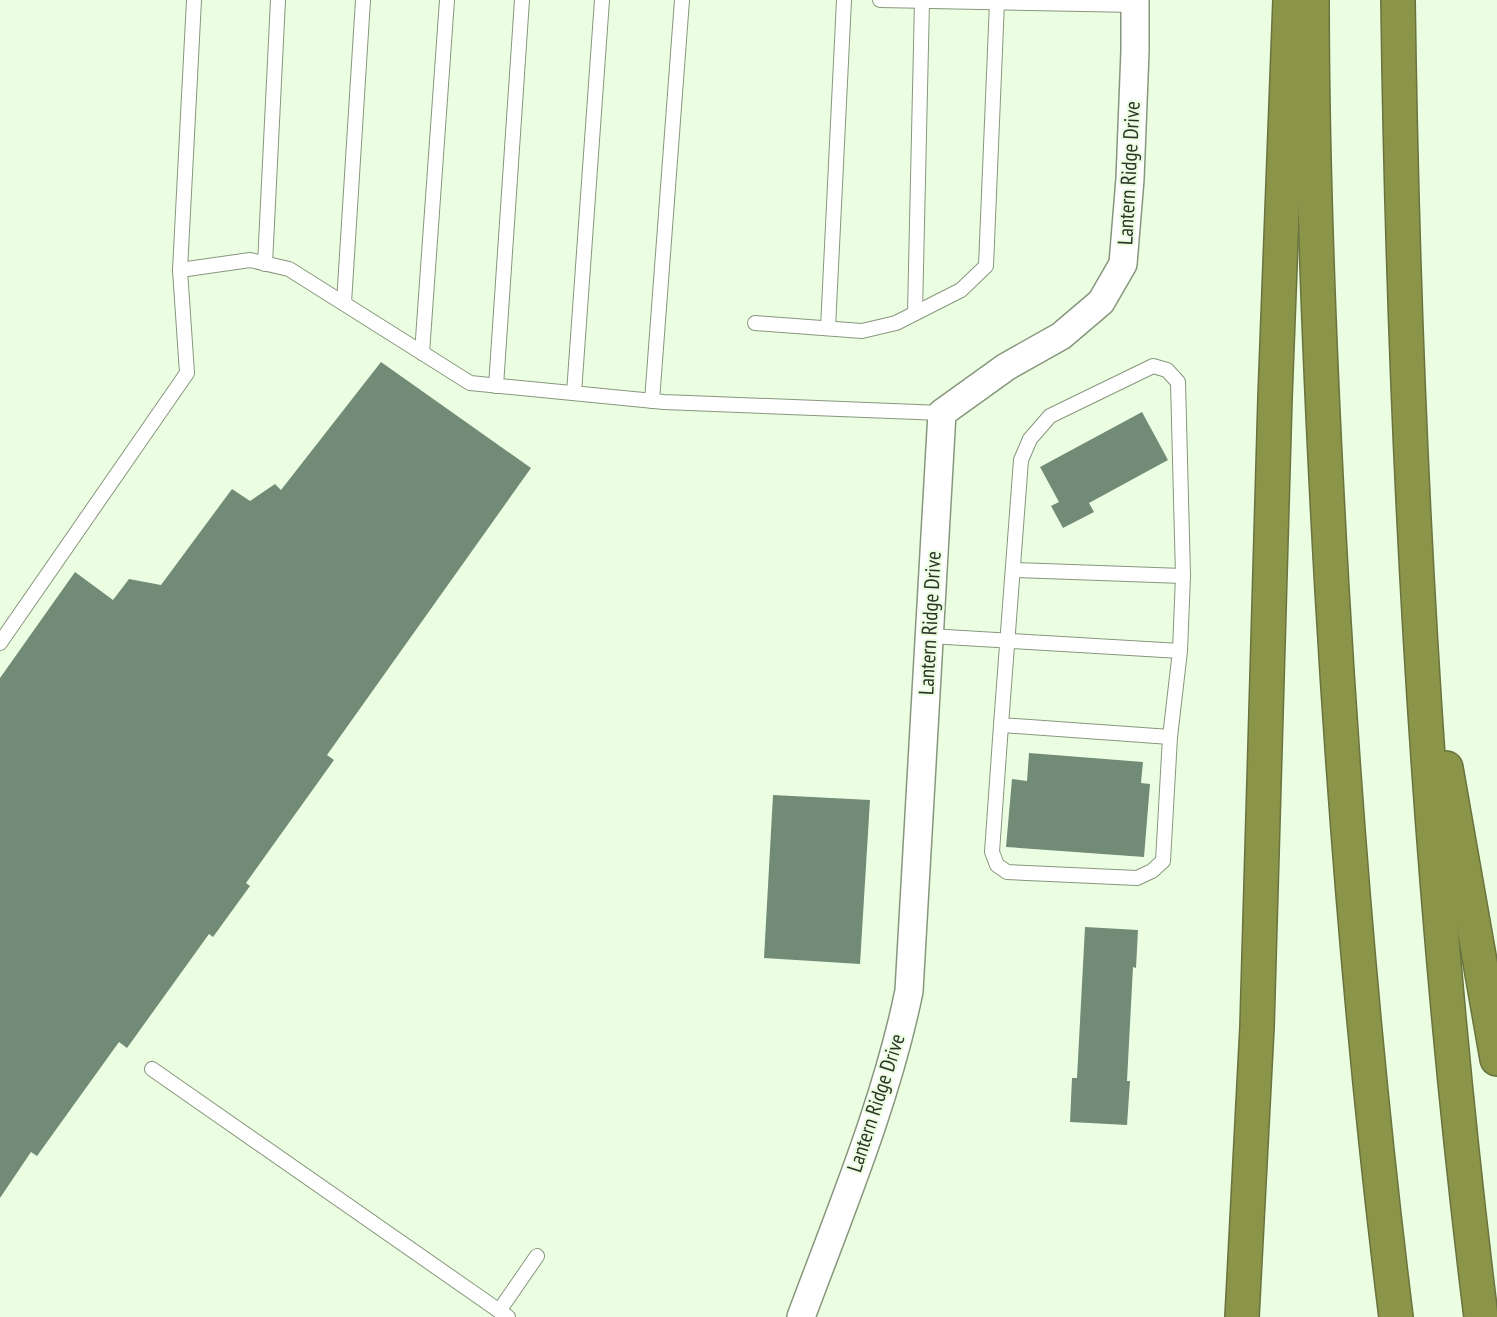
<svg xmlns="http://www.w3.org/2000/svg" width="1497" height="1317" viewBox="0 0 1497 1317" font-family="'PT Sans Narrow',sans-serif">
<rect width="100%" height="100%" fill="#ecfee2"/>
<g fill="#718b77">
<path d="M 381,362 L 531,468 L 327,755 L 334,760 L 246,883 L 250,886 L 213,937 L 209,934 L 127,1048 L 119,1042 L 37,1156 L 31,1152 L 0,1198 L 0,678 L 75,572 L 113,600 L 129,579 L 161,585 L 232,489 L 250,501 L 275,484 L 281,490 Z"/>
<path d="M 1142,412 L 1168,460 L 1089,503 L 1094,512 L 1063,528 L 1051,506 L 1059,502 L 1040,467 Z"/>
<path d="M 1029,753 L 1143,762 L 1141,783 L 1150,784 L 1144,857 L 1006,847 L 1012,779 L 1027,781 Z"/>
<path d="M 773,795 L 870,800 L 860,964 L 764,958 Z"/>
<path d="M 1085,927 L 1138,930 L 1136,968 L 1133,967 L 1127,1081 L 1130,1081 L 1127,1125 L 1070,1122 L 1072,1078 L 1077,1078 Z"/>
</g>
<g fill="none" stroke-linecap="round" stroke-linejoin="round">
<defs>
<g id="service">
<path d="M 880,0 L 1135,5"/>
<path d="M 265,264 L 278,0"/>
<path d="M 180,270 L 250,260 L 289,269 L 470,383 L 664,402 L 942,413"/>
<path d="M 344,303 L 363,0"/>
<path d="M 915,313 L 922,1"/>
<path d="M 755,323 L 862,331 L 896,323 L 961,290 L 986,266 L 997,2"/>
<path d="M 828,328 L 844,0"/>
<path d="M 422,353 L 447,0"/>
<path d="M 496,386 L 522,0"/>
<path d="M 574,393 L 602,0"/>
<path d="M 652,401 L 682,0"/>
<path d="M 1013,570 L 1183,576"/>
<path d="M 929,636 L 1180,651 L 1170,737 L 1001,725 L 1021,460 L 1030,439 L 1050,416 L 1153,366 L 1167,370 L 1178,382 L 1183,576 L 1180,651"/>
<path d="M 0,643 L 187,373 L 180,270 L 194,0"/>
<path d="M 1001,725 L 992,852 L 997,865 L 1007,872 L 1137,878 L 1152,871 L 1163,861 L 1170,737"/>
<path d="M 152,1069 L 508,1317"/>
<path d="M 499,1311 L 537,1256"/>
</g>
<path id="minor" d="M 801,1317 C 840,1212 887,1100 909,991 L 942,413 L 1006,367 L 1061,336 L 1101,302 L 1123,264 L 1130,179 L 1135,51 L 1135,0"/>
<g id="motorway">
<path d="M 1312,0 C 1312,197 1321,394 1332,590 C 1346,833 1366,1075 1396,1317"/>
<path d="M 1398,0 C 1404,440 1427,880 1481,1317"/>
<path d="M 1446,768 L 1497,1059"/>
<path d="M 1242,1317 L 1257,1027 L 1275,398 L 1290,0"/>
</g>
</defs>
<use href="#service" stroke="#87977d" stroke-width="16"/>
<use href="#minor" stroke="#87977d" stroke-width="30"/>
<use href="#motorway" stroke="#6a733e" stroke-width="36"/>
<use href="#service" stroke="#fff" stroke-width="14"/>
<use href="#minor" stroke="#fff" stroke-width="27"/>
<use href="#motorway" stroke="#8b954a" stroke-width="33"/>
</g>
<g text-anchor="middle" stroke-width="4.5" stroke-linejoin="round" paint-order="stroke">
<g font-size="21" fill="#2c3328" stroke="#ecfee2">
<text transform="translate(1129 173) rotate(-87)" y="7">Lantern Ridge Drive</text>
<text transform="translate(930 623) rotate(-87)" y="7">Lantern Ridge Drive</text>
<text transform="translate(876 1103) rotate(-72)" y="7">Lantern Ridge Drive</text>
</g>
</g>
</svg>
